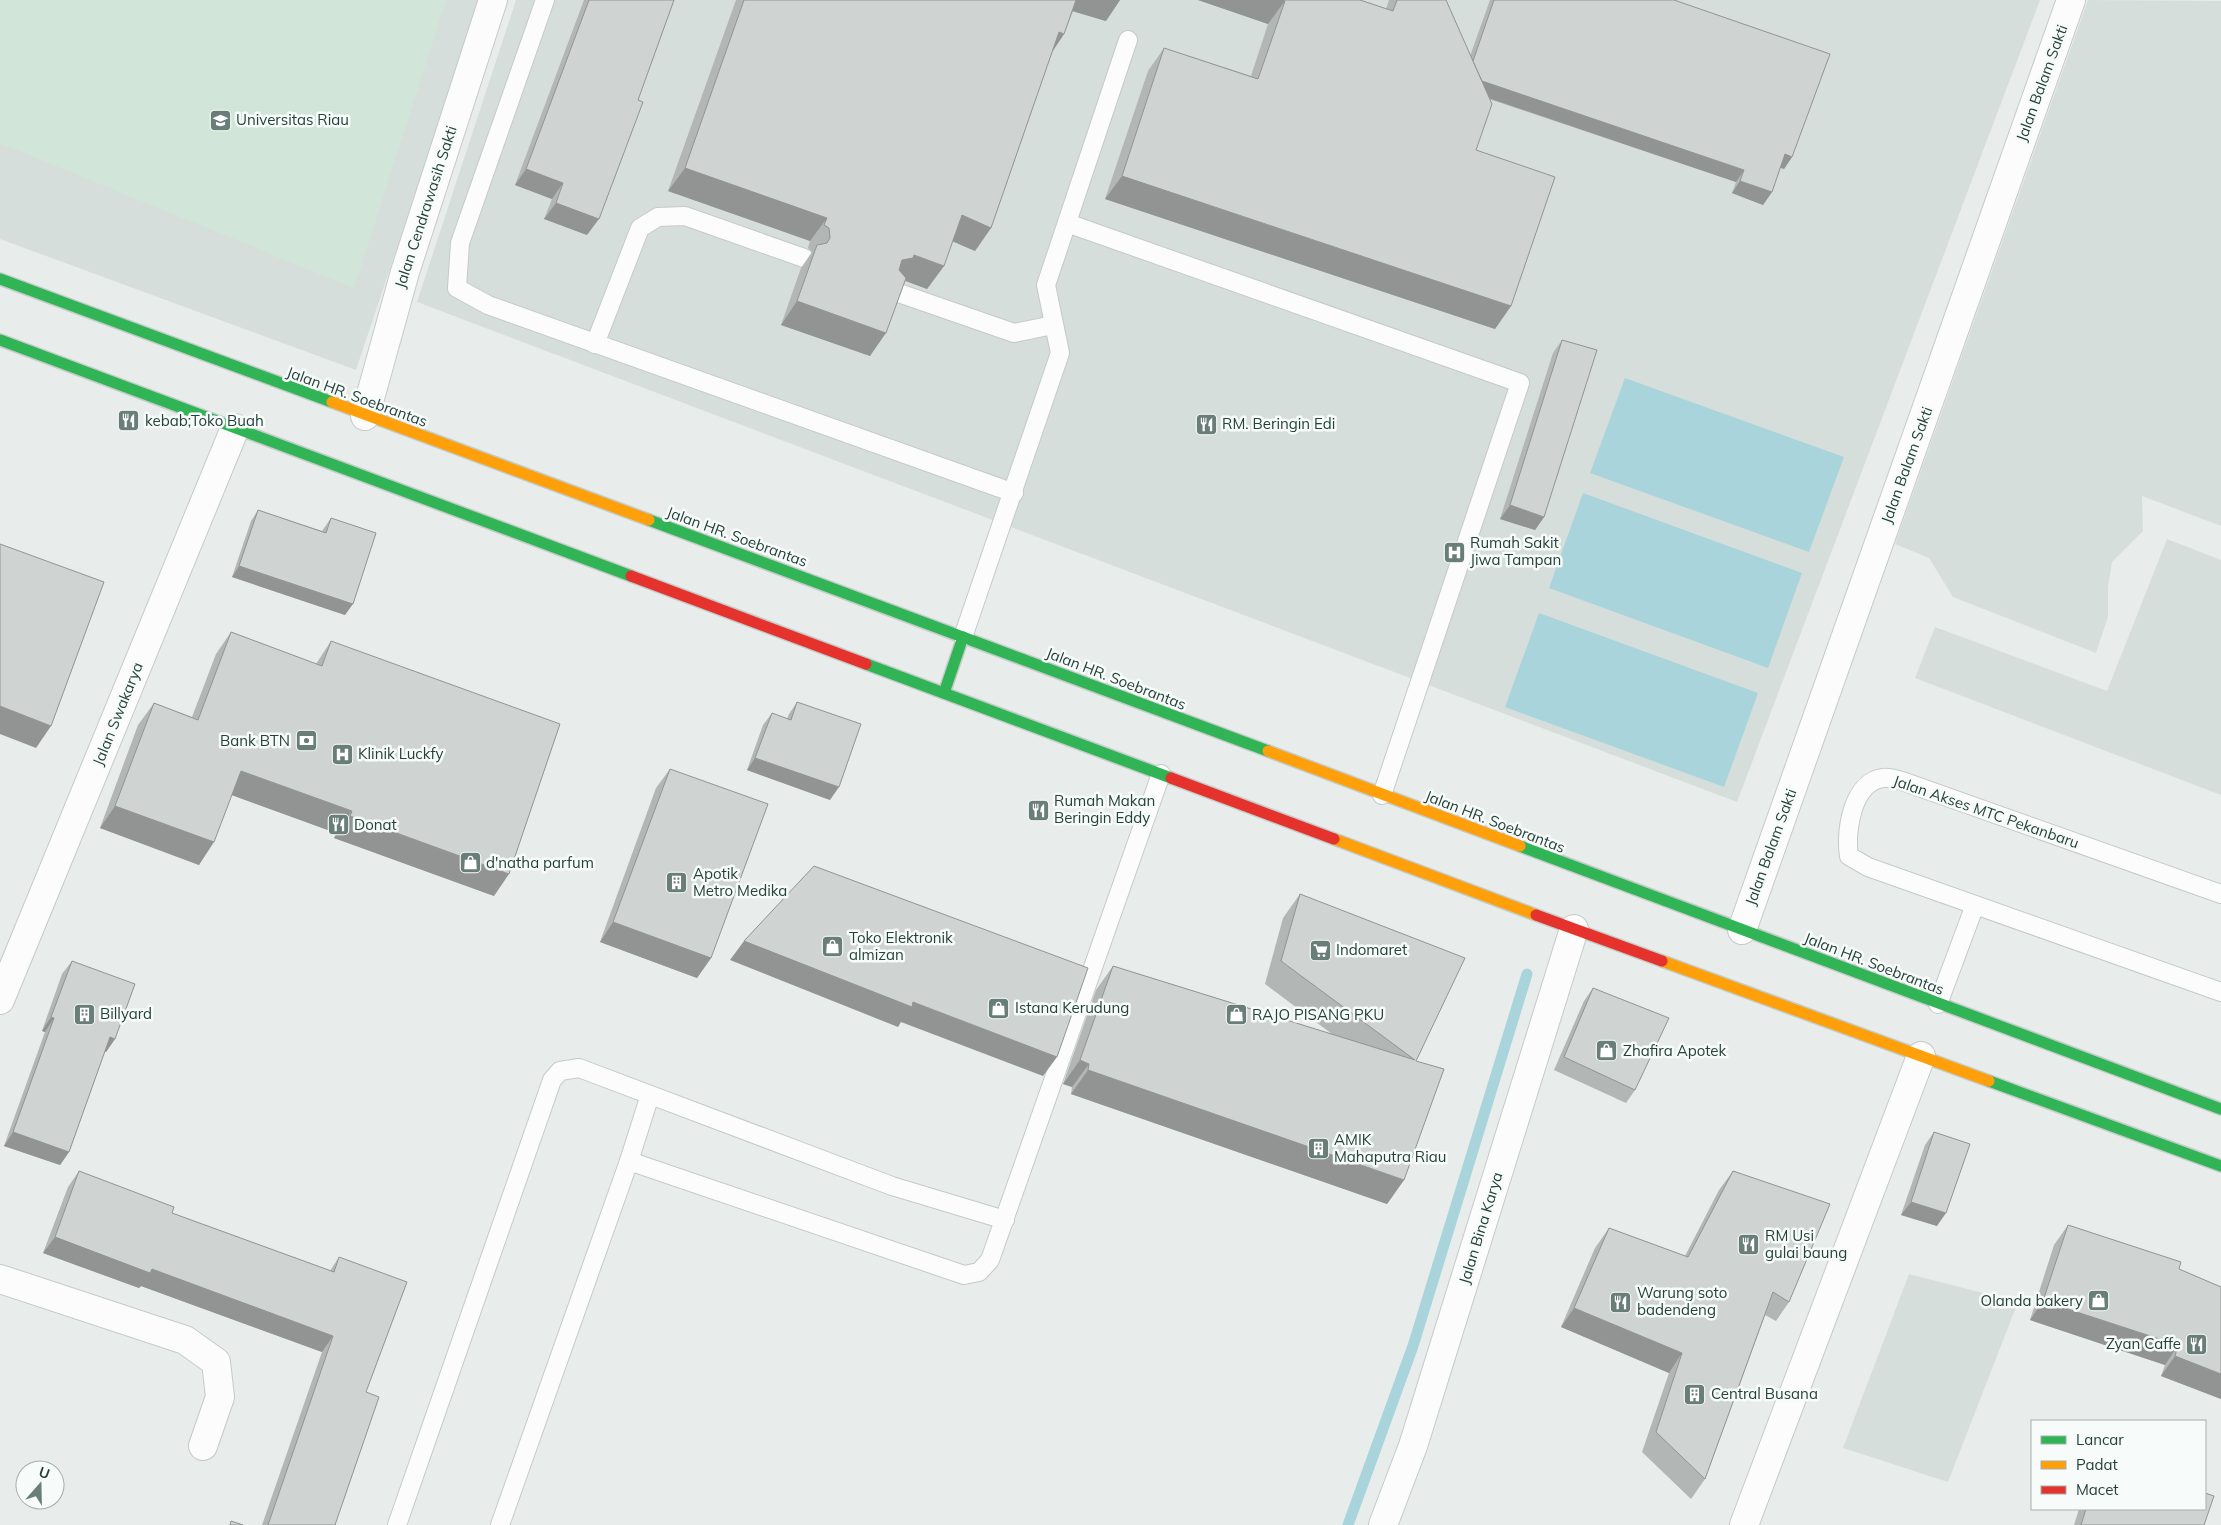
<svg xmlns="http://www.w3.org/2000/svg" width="2221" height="1525" viewBox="0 0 2221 1525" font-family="Mulish,sans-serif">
<rect width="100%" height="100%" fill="#e8edeb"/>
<g fill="#d6dedb">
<path d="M 0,0 L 480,0 L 356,370 L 0,239 Z"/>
<path d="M 516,0 L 2040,0 L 1737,802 L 417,302 Z"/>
<path d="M 2088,0 L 2221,1 L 2221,526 L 2142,496 L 2143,531 L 2112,562 L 2108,587 L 2108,617 L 2096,653 L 1953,597 L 1929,558 L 1895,544 Z"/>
<path d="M 2167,539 L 2221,560 L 2221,795 L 1915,678 L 1935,627 L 2107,691 Z"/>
<path d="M 1909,1274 L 2018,1302 L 1948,1482 L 1843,1448 Z"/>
</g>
<path fill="#d1e6d8" d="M 0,0 L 446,0 L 354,288 L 0,143 Z"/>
<g fill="#a9d4db">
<path d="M 1625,378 L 1844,457 L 1809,552 L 1590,473 Z"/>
<path d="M 1583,493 L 1802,573 L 1768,668 L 1549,588 Z"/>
<path d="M 1539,613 L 1758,693 L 1724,787 L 1505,707 Z"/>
</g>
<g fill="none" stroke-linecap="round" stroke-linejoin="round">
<path stroke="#a9d4db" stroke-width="11" d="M 1348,1525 L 1413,1346 L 1527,974"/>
<defs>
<g id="lane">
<path d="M 545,0 L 460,243 L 457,288 L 488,305 L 1014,493"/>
<path d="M 1067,223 L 1520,383 L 1382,795"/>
<path d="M 893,291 L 1014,333 L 1053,325"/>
<path d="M 595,344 L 640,228 L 658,217 L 685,216 L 804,258"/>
<path d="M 963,637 L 1060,353 L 1046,285 L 1128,40"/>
<path d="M 2221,894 L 1902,781 C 1897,780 1889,777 1883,778 C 1852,782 1845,832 1849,856 L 1868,867 L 2221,992"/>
<path d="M 1938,1004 L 1975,905"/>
<path d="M 629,1161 L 650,1095"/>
<path d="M 397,1525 L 552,1080 L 560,1071 L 579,1068 L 892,1186 L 1005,1220"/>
<path d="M 500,1525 L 629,1161 L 964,1275 L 979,1272 L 990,1260 L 1161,774"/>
</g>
<g id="street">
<path d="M 365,416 L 405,272 L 493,0"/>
<path d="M 1742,930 L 2071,0"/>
<path d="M 0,1000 L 235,428"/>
<path d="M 0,1279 L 185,1340 L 216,1362 L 220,1397 L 203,1446"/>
<path d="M 1383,1525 L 1413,1446 L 1574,929"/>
<path d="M 1744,1525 L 1921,1056"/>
</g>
<g id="fast">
<path d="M 0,279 L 332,402"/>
<path d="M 0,340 L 631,576"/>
<path d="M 649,520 L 1268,751"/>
<path d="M 866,664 L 1171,778"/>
<path d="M 944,693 L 963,637"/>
<path d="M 1520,846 L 2221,1109"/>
<path d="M 1989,1081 L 2221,1166"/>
</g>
<g id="slow">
<path d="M 332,402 L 649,520"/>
<path d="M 1268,751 L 1520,846"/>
<path d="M 1334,839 L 1536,915"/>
<path d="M 1662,961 L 1989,1081"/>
</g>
<g id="jam">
<path d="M 631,576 L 866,664"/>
<path d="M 1171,778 L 1334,839"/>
<path d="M 1536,915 L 1662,961"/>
</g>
</defs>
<use href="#lane" stroke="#c5cac8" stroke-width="20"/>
<use href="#street" stroke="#c5cac8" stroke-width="30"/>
<use href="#fast" stroke="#c3ccc9" stroke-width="14"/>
<use href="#slow" stroke="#c3ccc9" stroke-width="14"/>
<use href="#jam" stroke="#c3ccc9" stroke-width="14"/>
<use href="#lane" stroke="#fcfcfc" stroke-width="18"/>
<use href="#street" stroke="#fcfcfc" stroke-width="28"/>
<use href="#fast" stroke="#30b455" stroke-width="11"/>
<use href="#slow" stroke="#ff9f0a" stroke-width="11"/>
<use href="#jam" stroke="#e5322d" stroke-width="11"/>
</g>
<g fill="#b2b6b5">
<path d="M 584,0 L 674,0 L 587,235 L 544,219 L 552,199 L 515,185 Z"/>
<path d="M 736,0 L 1120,0 L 1106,21 L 1073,11 L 1064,34 L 1052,52 L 991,228 L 975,251 L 952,241 L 944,266 L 927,289 L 905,281 L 870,356 L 781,325 L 801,268 L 812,252 L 808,248 L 810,241 L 668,191 Z"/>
<path d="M 1198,0 L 1360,0 L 1386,9 L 1389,0 L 1446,0 L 1470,56 L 1490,0 L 1674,0 L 1792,157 L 1784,169 L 1780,168 L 1772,192 L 1763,205 L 1732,193 L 1736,182 L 1489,99 L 1476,150 L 1511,306 L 1495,329 L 1105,199 L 1148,71 L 1164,48 L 1251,76 L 1268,24 Z"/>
<path d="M 1562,340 L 1544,517 L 1535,530 L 1500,519 L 1553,353 Z"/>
<path d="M 258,510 L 322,531 L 331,518 L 345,615 L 232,577 L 251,521 Z"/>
<path d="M 231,632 L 316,664 L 331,641 L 494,896 L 334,838 L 336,833 L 232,795 L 199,865 L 100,828 L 138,725 L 154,703 L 192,717 L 216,654 Z"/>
<path d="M 797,702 L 830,800 L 747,770 L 763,725 L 772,713 L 787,719 L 789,714 Z"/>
<path d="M 670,769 L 711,958 L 697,978 L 600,942 L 656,788 Z"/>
<path d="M 1300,894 L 1416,1061 L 1404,1180 L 1387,1204 L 1071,1094 L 1072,1087 L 1063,1084 L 1096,990 L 1113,966 L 1332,1034 L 1265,984 L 1283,918 Z"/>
<path d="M 72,961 L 115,1039 L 106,1052 L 105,1051 L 69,1152 L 60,1165 L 4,1146 L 45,1032 L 42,1031 L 62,974 Z"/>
<path d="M 1593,988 L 1635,1090 L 1626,1103 L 1554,1070 L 1584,1001 Z"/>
<path d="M 1934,1132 L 1937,1226 L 1901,1215 L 1925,1145 Z"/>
<path d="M 79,1171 L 172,1213 L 330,1271 L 339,1257 L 366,1392 L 335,1525 L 262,1525 L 322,1352 L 141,1286 L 139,1288 L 43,1253 L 68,1187 Z"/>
<path d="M 1733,1171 L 1789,1302 L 1776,1321 L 1765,1315 L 1705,1479 L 1691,1499 L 1642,1452 L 1669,1373 L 1561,1327 L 1595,1248 L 1609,1228 L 1685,1256 L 1719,1190 Z"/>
<path d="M 2068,1225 L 2179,1269 L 2221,1287 L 2221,1399 L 2161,1376 L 2165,1365 L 2030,1320 L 2054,1245 Z"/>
<path d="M 2079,1509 L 2205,1509 L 2204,1525 L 2074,1525 Z"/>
</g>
<g fill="#919493">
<path d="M 1071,0 L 1120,0 L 1106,21 L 1065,9 Z"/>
<path d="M 1198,0 L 1283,0 L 1285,1 L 1268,24 Z"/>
<path d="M 1059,32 L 1064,34 L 1048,58 Z"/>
<path d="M 1467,76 L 1744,170 L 1736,182 L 1459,88 Z"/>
<path d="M 1785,154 L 1792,157 L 1784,169 L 1777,166 Z"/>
<path d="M 685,168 L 827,218 L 810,241 L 668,191 Z"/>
<path d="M 526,169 L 563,183 L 552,199 L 515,185 Z"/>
<path d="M 1122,176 L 1511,306 L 1495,329 L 1105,199 Z"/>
<path d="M 1740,181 L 1772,192 L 1763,205 L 1732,193 Z"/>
<path d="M 556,203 L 599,219 L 587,235 L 544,219 Z"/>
<path d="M 962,215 L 991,228 L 975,251 L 945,238 Z"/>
<path d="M 914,255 L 944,266 L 927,289 L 898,278 L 896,281 L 902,260 Z"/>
<path d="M 797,301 L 886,333 L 870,356 L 781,325 Z"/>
<path d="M 1510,505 L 1544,517 L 1535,530 L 1500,519 Z"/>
<path d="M 239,566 L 353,604 L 345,615 L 232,577 Z"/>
<path d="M 0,706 L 51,726 L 36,748 L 0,734 Z"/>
<path d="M 755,758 L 839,787 L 830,800 L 747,770 Z"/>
<path d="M 241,771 L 352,811 L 336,833 L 226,793 Z"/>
<path d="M 115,806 L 214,842 L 199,865 L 100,828 Z"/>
<path d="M 350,816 L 509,874 L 494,896 L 334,838 Z"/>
<path d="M 613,922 L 711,958 L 697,978 L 600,942 Z"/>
<path d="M 744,941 L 913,1002 L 1057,1057 L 1043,1076 L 901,1022 L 898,1027 L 730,960 Z"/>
<path d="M 51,1017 L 54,1018 L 45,1032 L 42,1031 Z"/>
<path d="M 110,1037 L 115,1039 L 106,1052 L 101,1050 Z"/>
<path d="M 1080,1060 L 1089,1064 L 1072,1087 L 1063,1084 Z"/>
<path d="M 1088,1070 L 1404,1180 L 1387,1204 L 1071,1094 Z"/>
<path d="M 13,1132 L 69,1152 L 60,1165 L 4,1146 Z"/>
<path d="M 1911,1202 L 1946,1213 L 1937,1226 L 1901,1215 Z"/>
<path d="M 55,1237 L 152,1269 L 333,1336 L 322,1352 L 141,1286 L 139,1288 L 43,1253 Z"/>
<path d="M 2043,1301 L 2178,1345 L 2165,1365 L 2030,1320 Z"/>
<path d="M 1574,1308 L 1682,1353 L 1669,1373 L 1561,1327 Z"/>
<path d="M 2175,1356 L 2221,1374 L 2221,1399 L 2161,1376 Z"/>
</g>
<g fill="#cfd4d2" stroke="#919493">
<path d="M 589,0 L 674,0 L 638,100 L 643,102 L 599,219 L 556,203 L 563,183 L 526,169 Z"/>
<path d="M 744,0 L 1076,0 L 1064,34 L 1059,32 L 991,228 L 962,215 L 944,266 L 914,255 L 913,258 L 902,260 L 899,270 L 906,278 L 886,333 L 797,301 L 817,245 L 827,243 L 830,238 L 829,228 L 824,225 L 827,218 L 685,168 Z"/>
<path d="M 1283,0 L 1360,0 L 1393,11 L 1397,0 L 1446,0 L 1492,104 L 1476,150 L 1555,177 L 1511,306 L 1122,176 L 1164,48 L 1258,79 L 1285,1 Z"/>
<path d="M 1494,0 L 1674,0 L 1830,54 L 1792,157 L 1785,154 L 1772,192 L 1740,181 L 1744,170 L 1482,81 L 1473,61 Z"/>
<path d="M 1562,340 L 1597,350 L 1544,517 L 1510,505 Z"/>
<path d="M 258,510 L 326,533 L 331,518 L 376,533 L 353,604 L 239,566 Z"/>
<path d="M 0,544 L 104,582 L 51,726 L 0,706 Z"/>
<path d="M 231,632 L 322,666 L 331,641 L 560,724 L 509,874 L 350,816 L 352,811 L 241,771 L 214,842 L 115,806 L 154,703 L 198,720 Z"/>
<path d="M 797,702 L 861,724 L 839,787 L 755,758 L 772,713 L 791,720 Z"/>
<path d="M 670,769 L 768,804 L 711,958 L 613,922 Z"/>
<path d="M 814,866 L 1088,968 L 1057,1057 L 913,1002 L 912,1007 L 744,941 Z"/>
<path d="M 1300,894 L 1465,958 L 1416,1061 L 1444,1069 L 1404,1180 L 1088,1070 L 1089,1064 L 1080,1060 L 1113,966 L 1415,1060 L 1281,961 Z"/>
<path d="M 72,961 L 135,984 L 115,1039 L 110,1037 L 69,1152 L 13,1132 L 54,1018 L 51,1017 Z"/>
<path d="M 1593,988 L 1669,1018 L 1635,1090 L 1564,1057 Z"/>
<path d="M 1934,1132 L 1970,1144 L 1946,1213 L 1911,1202 Z"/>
<path d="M 79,1171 L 174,1207 L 172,1213 L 334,1272 L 339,1257 L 407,1282 L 366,1392 L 379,1397 L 335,1525 L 268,1525 L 333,1336 L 152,1269 L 150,1273 L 55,1237 Z"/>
<path d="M 1733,1171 L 1830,1204 L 1789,1302 L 1773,1292 L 1705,1479 L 1656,1432 L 1682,1353 L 1574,1308 L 1609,1228 L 1688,1257 Z"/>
<path d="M 2068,1225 L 2181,1262 L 2179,1269 L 2221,1287 L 2221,1374 L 2175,1356 L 2178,1345 L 2043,1301 Z"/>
<path d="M 2205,1493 L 2214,1496 L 2204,1525 L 2081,1525 L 2086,1509 L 2205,1509 Z"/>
<path d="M 231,1521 L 243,1525 L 230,1525 Z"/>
</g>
<defs>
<symbol id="university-square" viewBox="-11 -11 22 22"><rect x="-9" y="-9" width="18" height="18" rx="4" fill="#697e78" stroke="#f7fbf9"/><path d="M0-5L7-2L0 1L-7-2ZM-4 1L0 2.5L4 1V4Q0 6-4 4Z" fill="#fff"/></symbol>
<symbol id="restaurant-square" viewBox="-11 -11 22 22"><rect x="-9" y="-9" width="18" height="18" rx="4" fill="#697e78" stroke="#f7fbf9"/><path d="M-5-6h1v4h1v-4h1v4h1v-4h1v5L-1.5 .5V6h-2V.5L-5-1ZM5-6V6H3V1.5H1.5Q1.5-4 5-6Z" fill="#fff"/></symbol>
<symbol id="hospital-square" viewBox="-11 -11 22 22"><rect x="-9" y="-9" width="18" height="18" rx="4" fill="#697e78" stroke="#f7fbf9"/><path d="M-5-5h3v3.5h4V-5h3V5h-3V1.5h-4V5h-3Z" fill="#fff"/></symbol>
<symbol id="bank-square" viewBox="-11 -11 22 22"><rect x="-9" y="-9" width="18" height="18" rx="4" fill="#697e78" stroke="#f7fbf9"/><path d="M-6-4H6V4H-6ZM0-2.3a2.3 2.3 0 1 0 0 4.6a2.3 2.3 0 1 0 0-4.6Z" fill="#fff"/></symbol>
<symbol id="shop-square" viewBox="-11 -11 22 22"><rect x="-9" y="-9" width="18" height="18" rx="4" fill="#697e78" stroke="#f7fbf9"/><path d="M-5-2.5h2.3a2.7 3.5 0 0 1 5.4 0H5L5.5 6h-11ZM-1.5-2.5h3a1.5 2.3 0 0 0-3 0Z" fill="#fff"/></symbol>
<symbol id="building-square" viewBox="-11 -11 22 22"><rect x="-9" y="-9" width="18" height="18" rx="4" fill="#697e78" stroke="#f7fbf9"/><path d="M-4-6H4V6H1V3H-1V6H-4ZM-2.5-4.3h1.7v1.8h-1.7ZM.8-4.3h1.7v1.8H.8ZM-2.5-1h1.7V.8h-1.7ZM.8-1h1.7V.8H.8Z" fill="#fff"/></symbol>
<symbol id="supermarket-square" viewBox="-11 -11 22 22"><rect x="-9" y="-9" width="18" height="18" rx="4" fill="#697e78" stroke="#f7fbf9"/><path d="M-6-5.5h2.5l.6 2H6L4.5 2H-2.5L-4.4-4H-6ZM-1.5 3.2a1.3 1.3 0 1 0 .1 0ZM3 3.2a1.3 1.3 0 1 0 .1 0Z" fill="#fff"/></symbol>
</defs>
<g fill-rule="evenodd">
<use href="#university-square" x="208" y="108" width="25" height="25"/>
<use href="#restaurant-square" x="116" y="408" width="25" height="25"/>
<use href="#restaurant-square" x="1194" y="412" width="25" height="25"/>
<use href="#hospital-square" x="1442" y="540" width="25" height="25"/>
<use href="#bank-square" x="294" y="728" width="25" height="25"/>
<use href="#hospital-square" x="330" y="742" width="25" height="25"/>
<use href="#restaurant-square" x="1026" y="798" width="25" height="25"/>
<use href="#restaurant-square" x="326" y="812" width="25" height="25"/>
<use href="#shop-square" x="458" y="850" width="25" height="25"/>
<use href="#building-square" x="664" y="870" width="25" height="25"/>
<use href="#shop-square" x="820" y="934" width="25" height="25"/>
<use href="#supermarket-square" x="1308" y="938" width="25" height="25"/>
<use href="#shop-square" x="986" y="996" width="25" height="25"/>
<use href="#building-square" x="72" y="1002" width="25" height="25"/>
<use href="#shop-square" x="1224" y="1002" width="25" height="25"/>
<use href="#shop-square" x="1594" y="1038" width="25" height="25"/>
<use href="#building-square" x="1306" y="1136" width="25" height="25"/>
<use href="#restaurant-square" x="1736" y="1232" width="25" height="25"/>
<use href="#shop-square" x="2086" y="1288" width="25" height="25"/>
<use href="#restaurant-square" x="1608" y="1290" width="25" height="25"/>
<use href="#restaurant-square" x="2184" y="1332" width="25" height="25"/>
<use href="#building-square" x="1682" y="1382" width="25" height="25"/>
</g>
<g text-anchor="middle" stroke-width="5" stroke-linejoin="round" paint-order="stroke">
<g font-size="15" fill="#24423a" stroke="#f7fbf9">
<text transform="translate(2042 83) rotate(-70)" y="5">Jalan Balam Sakti</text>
<text transform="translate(426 207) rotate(-72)" y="5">Jalan Cendrawasih Sakti</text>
<text transform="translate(357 397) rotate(20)" y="5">Jalan HR. Soebrantas</text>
<text transform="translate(1907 465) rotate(-70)" y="5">Jalan Balam Sakti</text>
<text transform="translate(737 537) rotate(20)" y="5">Jalan HR. Soebrantas</text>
<text transform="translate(1116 679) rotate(21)" y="5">Jalan HR. Soebrantas</text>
<text transform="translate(118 714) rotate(-68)" y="5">Jalan Swakarya</text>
<text transform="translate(1986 812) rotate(19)" y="5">Jalan Akses MTC Pekanbaru</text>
<text transform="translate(1495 822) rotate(21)" y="5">Jalan HR. Soebrantas</text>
<text transform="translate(1771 847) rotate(-70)" y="5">Jalan Balam Sakti</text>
<text transform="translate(1874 964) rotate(21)" y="5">Jalan HR. Soebrantas</text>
<text transform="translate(1481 1228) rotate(-73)" y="5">Jalan Bina Karya</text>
</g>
<g font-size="15" fill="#24423a" stroke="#f7fbf9" text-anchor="start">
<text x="236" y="125">Universitas Riau</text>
<text x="145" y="426">kebab;Toko Buah</text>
<text x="1222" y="429">RM. Beringin Edi</text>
<text x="1470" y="548">Rumah Sakit<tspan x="1470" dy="17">Jiwa Tampan</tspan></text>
<text x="290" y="746" text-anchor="end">Bank BTN</text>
<text x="358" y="759">Klinik Luckfy</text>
<text x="1054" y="806">Rumah Makan<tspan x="1054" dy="17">Beringin Eddy</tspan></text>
<text x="354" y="830">Donat</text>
<text x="486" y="868">d'natha parfum</text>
<text x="693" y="879">Apotik<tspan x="693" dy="17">Metro Medika</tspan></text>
<text x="849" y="943">Toko Elektronik<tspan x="849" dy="17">almizan</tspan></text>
<text x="1336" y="955">Indomaret</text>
<text x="1015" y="1013">Istana Kerudung</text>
<text x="100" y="1019">Billyard</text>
<text x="1252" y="1020">RAJO PISANG PKU</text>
<text x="1623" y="1056">Zhafira Apotek</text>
<text x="1334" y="1145">AMIK<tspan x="1334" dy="17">Mahaputra Riau</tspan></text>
<text x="1765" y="1241">RM Usi<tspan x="1765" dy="17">gulai baung</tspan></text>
<text x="1637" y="1298">Warung soto<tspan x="1637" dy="17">badendeng</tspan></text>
<text x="2083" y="1306" text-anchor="end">Olanda bakery</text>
<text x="2181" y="1349" text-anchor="end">Zyan Caffe</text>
<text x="1711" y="1399">Central Busana</text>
</g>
</g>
<rect x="2031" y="1420" width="175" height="90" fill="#f7fbf9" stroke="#a3b1ad"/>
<rect x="2041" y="1436" width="25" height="8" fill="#30b455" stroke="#a3b1ad"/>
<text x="2076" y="1445" font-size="15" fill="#24423a">Lancar</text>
<rect x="2041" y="1461" width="25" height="8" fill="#ff9f0a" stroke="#a3b1ad"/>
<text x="2076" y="1470" font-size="15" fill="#24423a">Padat</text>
<rect x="2041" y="1486" width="25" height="8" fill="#e5322d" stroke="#a3b1ad"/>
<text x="2076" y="1495" font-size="15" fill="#24423a">Macet</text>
<g transform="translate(40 1485) rotate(20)"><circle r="24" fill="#f7fbf9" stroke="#a3b1ad"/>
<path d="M0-4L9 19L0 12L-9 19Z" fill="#697e78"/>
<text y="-8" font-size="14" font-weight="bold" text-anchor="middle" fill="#24423a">U</text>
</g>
</svg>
